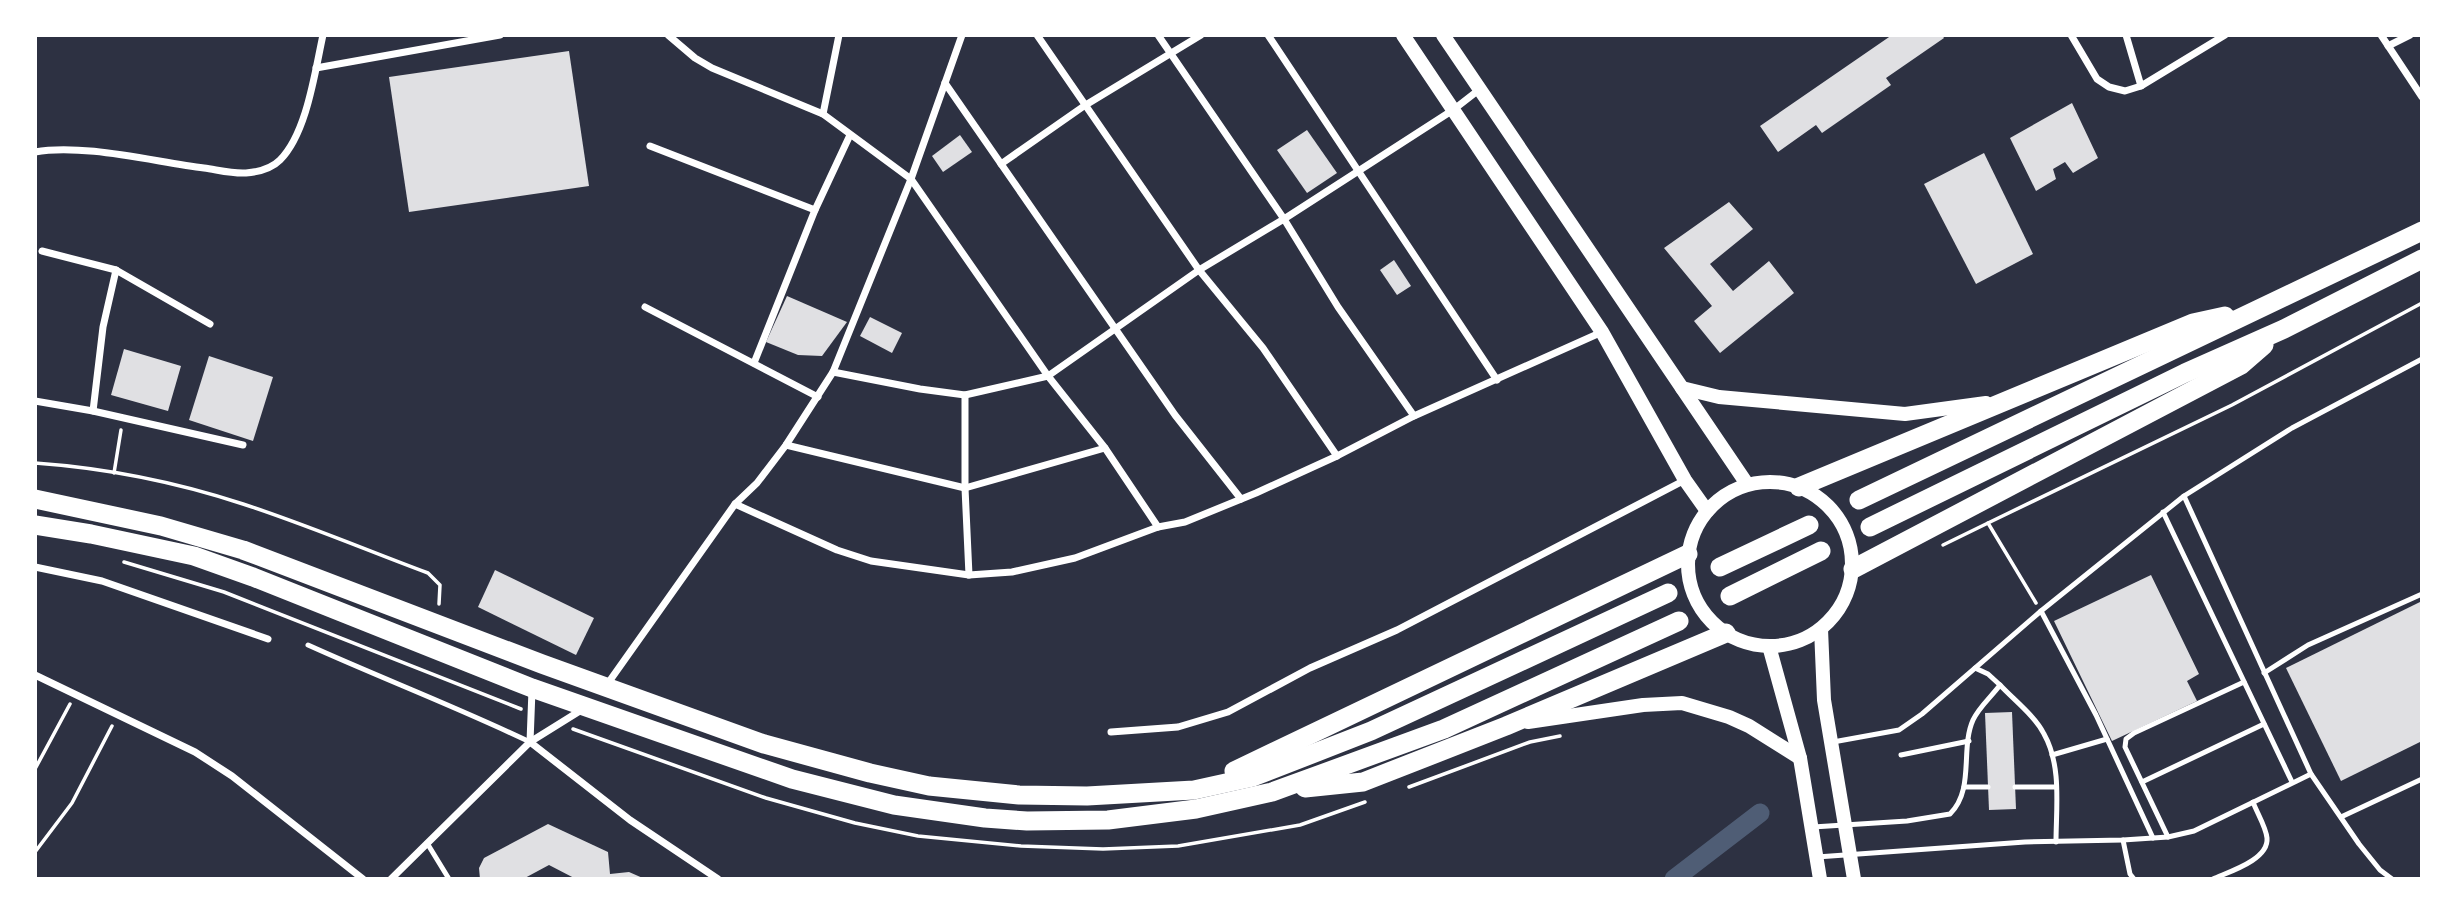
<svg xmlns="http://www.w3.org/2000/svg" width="2457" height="914" viewBox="0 0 2457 914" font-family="'DejaVu Sans',sans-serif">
<rect width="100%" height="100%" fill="#2d3142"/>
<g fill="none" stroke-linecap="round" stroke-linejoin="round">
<path stroke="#4f5d75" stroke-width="19" d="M 1674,879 L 1760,813"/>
</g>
<g fill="#e0e0e3">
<path d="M 1892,35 L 1942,35 L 1944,38 L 1886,78 L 1891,85 L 1822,133 L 1816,125 L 1778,152 L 1760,126 Z"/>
<path d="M 569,51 L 589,186 L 409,212 L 389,77 Z"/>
<path d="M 2072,103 L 2098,158 L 2073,173 L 2065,162 L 2053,169 L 2056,179 L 2036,191 L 2010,138 Z"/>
<path d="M 1307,130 L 1337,173 L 1307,193 L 1277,150 Z"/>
<path d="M 960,135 L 972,152 L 943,172 L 932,156 Z"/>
<path d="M 1984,153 L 2033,254 L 1976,284 L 1924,184 Z"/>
<path d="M 1729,202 L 1753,229 L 1710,264 L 1733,291 L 1769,261 L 1794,293 L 1720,353 L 1694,321 L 1712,306 L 1664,248 Z"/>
<path d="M 1394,260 L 1411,286 L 1397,295 L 1380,270 Z"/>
<path d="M 787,296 L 847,322 L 822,356 L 798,355 L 766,342 Z"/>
<path d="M 870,317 L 902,333 L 892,353 L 860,336 Z"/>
<path d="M 124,349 L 181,366 L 168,411 L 111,395 Z"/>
<path d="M 209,356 L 273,377 L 253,441 L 189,420 Z"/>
<path d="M 495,570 L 594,618 L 576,655 L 478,607 Z"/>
<path d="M 2151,575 L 2199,674 L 2187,681 L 2197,701 L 2112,741 L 2054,621 Z"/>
<path d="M 2422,601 L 2422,741 L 2341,781 L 2286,668 Z"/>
<path d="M 2012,712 L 2016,809 L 1989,810 L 1985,713 Z"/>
<path d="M 548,824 L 608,852 L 610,874 L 629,872 L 645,879 L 576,879 L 549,865 L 523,879 L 480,879 L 479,868 L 484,858 Z"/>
</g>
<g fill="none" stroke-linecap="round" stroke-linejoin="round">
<g stroke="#fff" stroke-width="3.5">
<path d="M 35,463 C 105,468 176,482 243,504 C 305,524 366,550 428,573 L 440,585 L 439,604"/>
<path d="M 114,473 L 121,430"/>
<path d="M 1943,545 L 1988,523"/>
<path d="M 124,562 L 224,592 L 521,709"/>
<path d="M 2036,603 L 1988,523 L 2232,405 L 2422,303"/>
<path d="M 573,729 L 766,798 L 855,823 L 918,836 L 1021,846 L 1103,849 L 1178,846 L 1300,825 L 1365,802"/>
<path d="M 35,769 L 70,704"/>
<path d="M 1409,787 L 1530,742 L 1560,736"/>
<path d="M 35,852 L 72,803 L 112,726"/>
</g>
<g stroke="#fff" stroke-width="5">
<path d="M 2184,496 L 2311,774 L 2359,844 L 2380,870 L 2392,879"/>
<path d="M 2163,512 L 2292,782"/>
<path d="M 2041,611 L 2096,715 L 2153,838"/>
<path d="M 308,645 C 381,678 457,707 530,742"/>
<path d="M 2264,673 L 2308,645 L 2422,594"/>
<path d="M 2000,685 C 2014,700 2035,716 2044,734 C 2062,766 2056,808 2056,842"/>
<path d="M 1833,742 L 1899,730 L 1922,714 L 2041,611 L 2184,496 L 2292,428 L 2422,359"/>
<path d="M 1901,755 L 1969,741"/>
<path d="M 2052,755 L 2107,739"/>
<path d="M 2142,782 L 2264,724"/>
<path d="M 1964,787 L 1988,787"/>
<path d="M 2015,787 L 2056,787"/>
<path d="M 2341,817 L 2422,779"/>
<path d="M 1813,827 L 1907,821 L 1950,814 C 1975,789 1960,749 1973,720 C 1979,707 1992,696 2000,685 L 1988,674 L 1975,668"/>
<path d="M 2168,837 L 2125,747 L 2126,739 L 2134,733 L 2244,682"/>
<path d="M 2123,840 L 2130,874 L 2134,879"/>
<path d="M 427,843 L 449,879"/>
<path d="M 1817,857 L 2025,842 L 2123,840 L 2168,837 L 2194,831 L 2311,774"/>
<path d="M 2213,879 C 2228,872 2269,860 2267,838 C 2266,827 2257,813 2253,802"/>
</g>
<g stroke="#fff" stroke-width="7">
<path d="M 668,35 L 695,58 L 712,68 L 823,114 L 911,179 L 1048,376 L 1105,448 L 1158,527"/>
<path d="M 1037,35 L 1199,270 L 1263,348 L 1337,456"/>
<path d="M 1158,35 L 1284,219 L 1338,307 L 1414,416"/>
<path d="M 1268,35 L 1497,380"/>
<path d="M 2071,35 L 2097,79 L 2109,87 L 2125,91 L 2141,86 L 2225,35"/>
<path d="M 2126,35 L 2141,86"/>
<path d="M 2381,35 L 2422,97"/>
<path d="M 2388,46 L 2410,35"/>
<path d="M 316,68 L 500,35"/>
<path d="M 945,83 L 1175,415 L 1241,499"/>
<path d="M 823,114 L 839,35"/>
<path d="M 650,146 L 815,210"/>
<path d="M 35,152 C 82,143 155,162 204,168 C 218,170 233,174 246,173 C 258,172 272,168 280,160 C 307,133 315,71 323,35"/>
<path d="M 1001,164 L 1084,106 L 1201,35"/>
<path d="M 42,251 L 116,270"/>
<path d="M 645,307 L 818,397"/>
<path d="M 754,363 L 815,210 L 850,135"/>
<path d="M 833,372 L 920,389 L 965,395 L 1048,376 L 1199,270 L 1284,219 L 1453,110 L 1480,89"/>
<path d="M 965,395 L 965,488 L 969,575"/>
<path d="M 35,401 L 93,411 L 243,445"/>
<path d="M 93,411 L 103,327 L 116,270 L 210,324"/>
<path d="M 786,445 L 965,488 L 1105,448"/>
<path d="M 735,504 L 837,550 L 871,561 L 969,575 L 1012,572 L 1075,558 L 1158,527 L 1185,522 L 1256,493 L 1337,456 L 1414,416 L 1602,332"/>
<path d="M 35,567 L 102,581 L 268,639"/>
<path d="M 35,675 L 195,752 L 232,776 L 363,879"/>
<path d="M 606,686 L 735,504 L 757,483 L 786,445 L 833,372 L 911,179 L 962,35"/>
<path d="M 1111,732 L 1178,727 L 1228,712 L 1310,668 L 1397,630 L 1685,480"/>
<path d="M 530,742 L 630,820 L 718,879"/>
<path d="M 530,742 L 532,690"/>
<path d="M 391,879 L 530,742 L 583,709"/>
</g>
<g stroke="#fff" stroke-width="14">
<path d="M 1403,35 L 1602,332 L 1685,480 L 1707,511"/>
<path d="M 1443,35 L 1747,484"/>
<path d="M 1682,388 L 1719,397 L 1905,414 L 1986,403"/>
<circle cx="1770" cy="564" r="82"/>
<path d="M 1821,629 L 1824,700 L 1854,879"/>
<path d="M 1769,646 L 1800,758 L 1820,879"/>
<path d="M 1528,722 L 1643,705 L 1682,703 L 1729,717 L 1749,726 L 1800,758"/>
</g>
<g stroke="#fff" stroke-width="19">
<path d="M 1799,487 L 2193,323 L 2225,316"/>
<path d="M 35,499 L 161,526 L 243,550 L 542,664 L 764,744 L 870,773 L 929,786 L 1019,795 L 1087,796 L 1194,790 L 1253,777 L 1371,731 L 1668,593"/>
<path d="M 1859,500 L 2422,231"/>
<path d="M 35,525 L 91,534 L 194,556 L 253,577 L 532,688 L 792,779 L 894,805 L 985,818 L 1027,821 L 1108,820 L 1196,809 L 1272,792 L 1444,729 L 1679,621"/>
<path d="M 1870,527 L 2185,373 L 2284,329 L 2422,259"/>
<path d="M 1720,567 L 1809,525"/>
<path d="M 1853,569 L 2241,365 L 2264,345"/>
<path d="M 1730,596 L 1821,551"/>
<path d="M 1234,771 L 1688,554"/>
<path d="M 1305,788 L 1363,782 L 1506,726 L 1726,633"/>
</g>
</g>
<rect width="2457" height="914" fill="none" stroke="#ffffff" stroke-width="74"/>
</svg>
